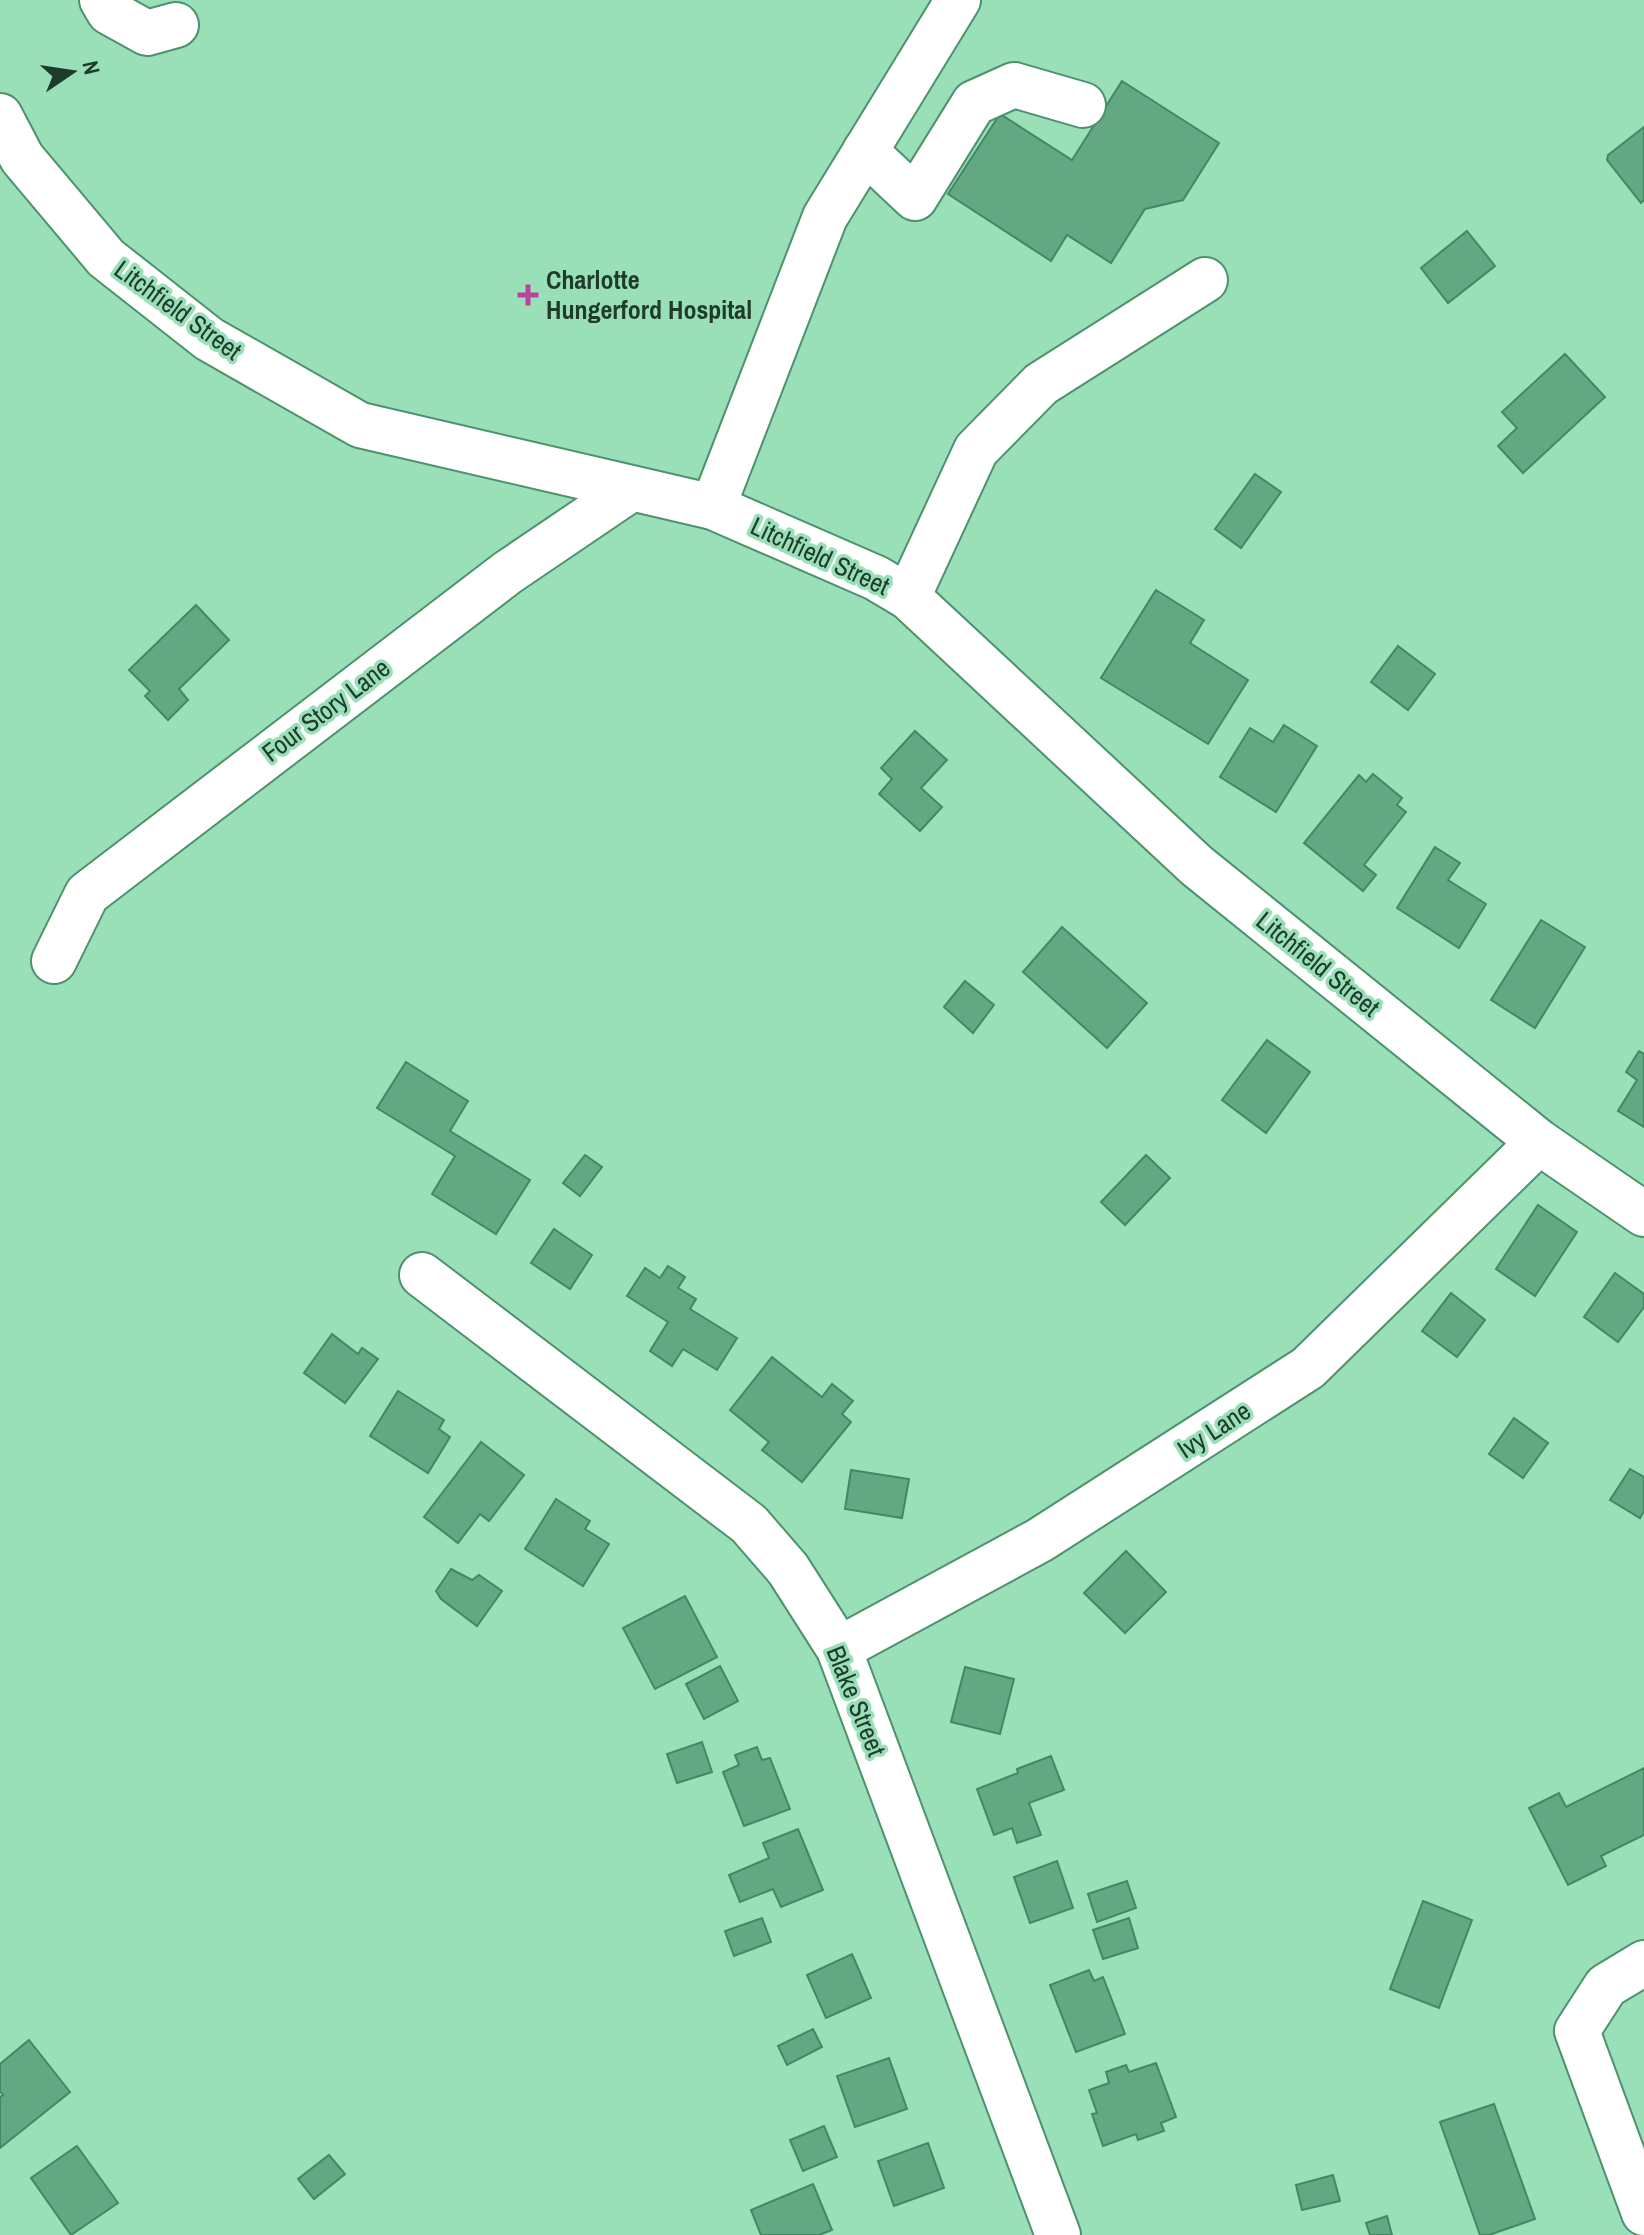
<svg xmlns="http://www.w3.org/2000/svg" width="1644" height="2235" viewBox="0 0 1644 2235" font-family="'Archivo Narrow',sans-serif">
<rect width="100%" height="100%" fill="#99dfb8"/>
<g fill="#63a883" stroke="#438864" stroke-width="2">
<path d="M 1122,81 L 1219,143 L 1183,200 L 1145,209 L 1111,263 L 1067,235 L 1051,261 L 948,194 L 1000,114 L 1072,160 Z"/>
<path d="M 1644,127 L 1644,200 L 1641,203 L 1607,160 L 1608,155 Z"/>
<path d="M 1467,231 L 1495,266 L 1448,303 L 1421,268 Z"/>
<path d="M 1565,354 L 1605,397 L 1523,473 L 1498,446 L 1517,428 L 1502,412 Z"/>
<path d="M 1255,474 L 1281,492 L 1241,548 L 1215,529 Z"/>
<path d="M 1156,590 L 1204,620 L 1190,643 L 1248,680 L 1208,744 L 1101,678 Z"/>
<path d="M 196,605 L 229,640 L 179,689 L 188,700 L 168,720 L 145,696 L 150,691 L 129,670 Z"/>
<path d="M 1398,646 L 1435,674 L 1408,710 L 1371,682 Z"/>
<path d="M 1284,725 L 1317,746 L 1276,812 L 1220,777 L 1250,728 L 1273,742 Z"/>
<path d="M 915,731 L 947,760 L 921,788 L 942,807 L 920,831 L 879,794 L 892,779 L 881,768 Z"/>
<path d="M 1373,774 L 1402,798 L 1397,805 L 1406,812 L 1364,865 L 1376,875 L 1363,891 L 1304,843 L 1359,775 L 1366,782 Z"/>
<path d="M 1435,847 L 1460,863 L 1448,880 L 1486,904 L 1459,948 L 1397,908 Z"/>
<path d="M 1541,920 L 1585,947 L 1535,1028 L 1491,1000 Z"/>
<path d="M 1062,927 L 1147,1003 L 1107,1048 L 1023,972 Z"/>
<path d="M 965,981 L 994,1005 L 973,1033 L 944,1007 Z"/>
<path d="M 1267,1040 L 1310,1072 L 1266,1133 L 1222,1100 Z"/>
<path d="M 1639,1051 L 1644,1054 L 1644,1127 L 1618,1111 L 1637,1080 L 1626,1072 Z"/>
<path d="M 406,1062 L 468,1101 L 450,1131 L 530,1180 L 496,1234 L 432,1194 L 455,1156 L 377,1108 Z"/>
<path d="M 585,1155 L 602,1167 L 580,1196 L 563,1183 Z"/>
<path d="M 1146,1155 L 1170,1178 L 1125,1225 L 1101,1202 Z"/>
<path d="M 1538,1205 L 1577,1232 L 1535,1296 L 1496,1269 Z"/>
<path d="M 554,1229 L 592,1255 L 570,1289 L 531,1263 Z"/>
<path d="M 668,1266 L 685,1277 L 678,1288 L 696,1299 L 690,1309 L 737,1338 L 717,1370 L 683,1349 L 672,1366 L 650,1351 L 668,1322 L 627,1296 L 645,1268 L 660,1278 Z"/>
<path d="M 1615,1273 L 1644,1294 L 1644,1307 L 1618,1342 L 1584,1317 Z"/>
<path d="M 1451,1293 L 1485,1320 L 1457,1357 L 1422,1331 Z"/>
<path d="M 332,1334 L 358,1354 L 362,1348 L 378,1359 L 345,1403 L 304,1373 Z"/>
<path d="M 772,1357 L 822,1397 L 832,1384 L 853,1401 L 842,1414 L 851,1422 L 802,1482 L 762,1450 L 769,1442 L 730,1410 Z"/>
<path d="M 398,1391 L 444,1420 L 439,1429 L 450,1437 L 428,1473 L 370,1436 Z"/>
<path d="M 1514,1418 L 1548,1443 L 1523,1478 L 1489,1454 Z"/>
<path d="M 481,1442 L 524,1475 L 489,1521 L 480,1514 L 458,1543 L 424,1517 Z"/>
<path d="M 1630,1469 L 1644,1477 L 1644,1511 L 1640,1518 L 1610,1500 Z"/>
<path d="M 851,1470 L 909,1479 L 902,1518 L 845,1509 Z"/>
<path d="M 556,1499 L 590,1521 L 585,1529 L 609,1544 L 583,1586 L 525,1549 Z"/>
<path d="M 1126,1551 L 1166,1592 L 1125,1633 L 1084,1593 Z"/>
<path d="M 451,1569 L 472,1580 L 479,1575 L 502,1591 L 477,1626 L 441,1599 L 436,1591 Z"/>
<path d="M 685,1596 L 717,1657 L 655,1689 L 623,1628 Z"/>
<path d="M 720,1666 L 738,1701 L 704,1719 L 686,1684 Z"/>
<path d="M 965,1667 L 1014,1679 L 1000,1734 L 951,1722 Z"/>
<path d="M 702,1742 L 712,1772 L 677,1783 L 667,1754 Z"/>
<path d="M 757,1747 L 762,1760 L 770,1758 L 790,1809 L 744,1826 L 723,1772 L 739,1765 L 735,1755 Z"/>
<path d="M 1051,1756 L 1064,1790 L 1029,1803 L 1041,1835 L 1017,1843 L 1012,1828 L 994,1835 L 977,1789 L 1018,1773 L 1017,1769 Z"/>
<path d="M 1644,1768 L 1644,1835 L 1601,1856 L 1606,1866 L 1568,1885 L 1529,1808 L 1559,1793 L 1566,1807 Z"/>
<path d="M 798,1829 L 823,1890 L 781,1907 L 773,1889 L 740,1902 L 729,1875 L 769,1858 L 763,1843 Z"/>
<path d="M 1057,1861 L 1073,1908 L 1030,1923 L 1014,1877 Z"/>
<path d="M 1127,1881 L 1136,1908 L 1097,1922 L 1088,1894 Z"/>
<path d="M 1423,1901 L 1472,1920 L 1439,2008 L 1390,1989 Z"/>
<path d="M 762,1918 L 771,1942 L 734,1956 L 725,1931 Z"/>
<path d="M 1129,1918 L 1138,1948 L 1103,1959 L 1093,1930 Z"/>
<path d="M 852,1954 L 871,1998 L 826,2018 L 807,1975 Z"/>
<path d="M 1089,1970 L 1094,1981 L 1103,1977 L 1125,2034 L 1076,2052 L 1050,1985 Z"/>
<path d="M 813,2029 L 822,2047 L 787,2065 L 778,2046 Z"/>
<path d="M 29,2040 L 70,2092 L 0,2148 L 0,2097 L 3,2095 L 0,2091 L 0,2064 Z"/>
<path d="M 889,2058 L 907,2109 L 855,2127 L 837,2076 Z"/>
<path d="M 1156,2063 L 1176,2117 L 1161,2123 L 1164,2131 L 1138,2140 L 1136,2134 L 1103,2146 L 1092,2114 L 1097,2113 L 1089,2090 L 1109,2083 L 1106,2072 L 1126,2065 L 1129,2072 Z"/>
<path d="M 1494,2104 L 1535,2219 L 1489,2235 L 1480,2235 L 1440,2122 Z"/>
<path d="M 824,2126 L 837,2157 L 803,2171 L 790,2140 Z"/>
<path d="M 928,2143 L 944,2188 L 894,2206 L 878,2161 Z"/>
<path d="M 77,2146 L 118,2203 L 71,2235 L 31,2178 Z"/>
<path d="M 329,2155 L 345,2174 L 314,2199 L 298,2179 Z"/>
<path d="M 1333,2175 L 1340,2201 L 1302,2210 L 1296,2185 Z"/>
<path d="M 813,2184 L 832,2230 L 819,2235 L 761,2235 L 751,2210 Z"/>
<path d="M 1387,2216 L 1392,2235 L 1370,2235 L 1366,2223 Z"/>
</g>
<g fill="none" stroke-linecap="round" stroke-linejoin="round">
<defs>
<g id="minor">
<path d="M 102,0 L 109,12 L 147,33 L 176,25"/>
<path d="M 0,116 L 22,158 L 106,258 L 209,339 L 360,425 L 713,507 L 876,578 L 908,597 L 1197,866 L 1539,1142 L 1644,1214"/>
<path d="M 865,151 L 915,198 L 974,103 L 1014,85 L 1083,105"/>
<path d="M 713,507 L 825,217 L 958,0"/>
<path d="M 908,597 L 976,450 L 1041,384 L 1205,280"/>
<path d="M 54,961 L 87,894 L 507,573 L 631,489"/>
<path d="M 422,1275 L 749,1524 L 788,1569 L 839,1649 L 1058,2235"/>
<path d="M 839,1649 L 1040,1540 L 1308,1368 L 1539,1142"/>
<path d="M 1644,1963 L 1606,1986 L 1577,2031 L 1644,2213"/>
</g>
</defs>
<use href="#minor" stroke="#4d926d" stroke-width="48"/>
<use href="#minor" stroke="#fff" stroke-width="44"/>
</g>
<path fill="#ba449c" stroke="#99dfb8" stroke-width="3" d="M524 283h8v8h8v8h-8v8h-8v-8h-8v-8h8z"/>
<g text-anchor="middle" stroke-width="7" stroke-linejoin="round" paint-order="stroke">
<g font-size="26" font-weight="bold" fill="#1e3b2b" stroke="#99dfb8" text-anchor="start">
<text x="546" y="289">Charlotte<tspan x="546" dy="30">Hungerford Hospital</tspan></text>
</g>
<g font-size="26" fill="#1e3b2b" stroke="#99dfb8">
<text transform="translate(178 310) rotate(36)" y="9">Litchfield Street</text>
<text transform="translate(820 556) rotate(25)" y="9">Litchfield Street</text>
<text transform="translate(326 710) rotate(-37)" y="9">Four Story Lane</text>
<text transform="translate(1318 964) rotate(39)" y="9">Litchfield Street</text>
<text transform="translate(1214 1430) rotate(-33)" y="9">Ivy Lane</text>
<text transform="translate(856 1701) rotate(68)" y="9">Blake Street</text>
</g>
</g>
<g transform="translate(72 72) rotate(77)" stroke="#99dfb8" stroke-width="6" paint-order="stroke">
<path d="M0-6L14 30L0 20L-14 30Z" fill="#1e3b2b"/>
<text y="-12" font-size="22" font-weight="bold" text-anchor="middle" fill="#1e3b2b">N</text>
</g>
</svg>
